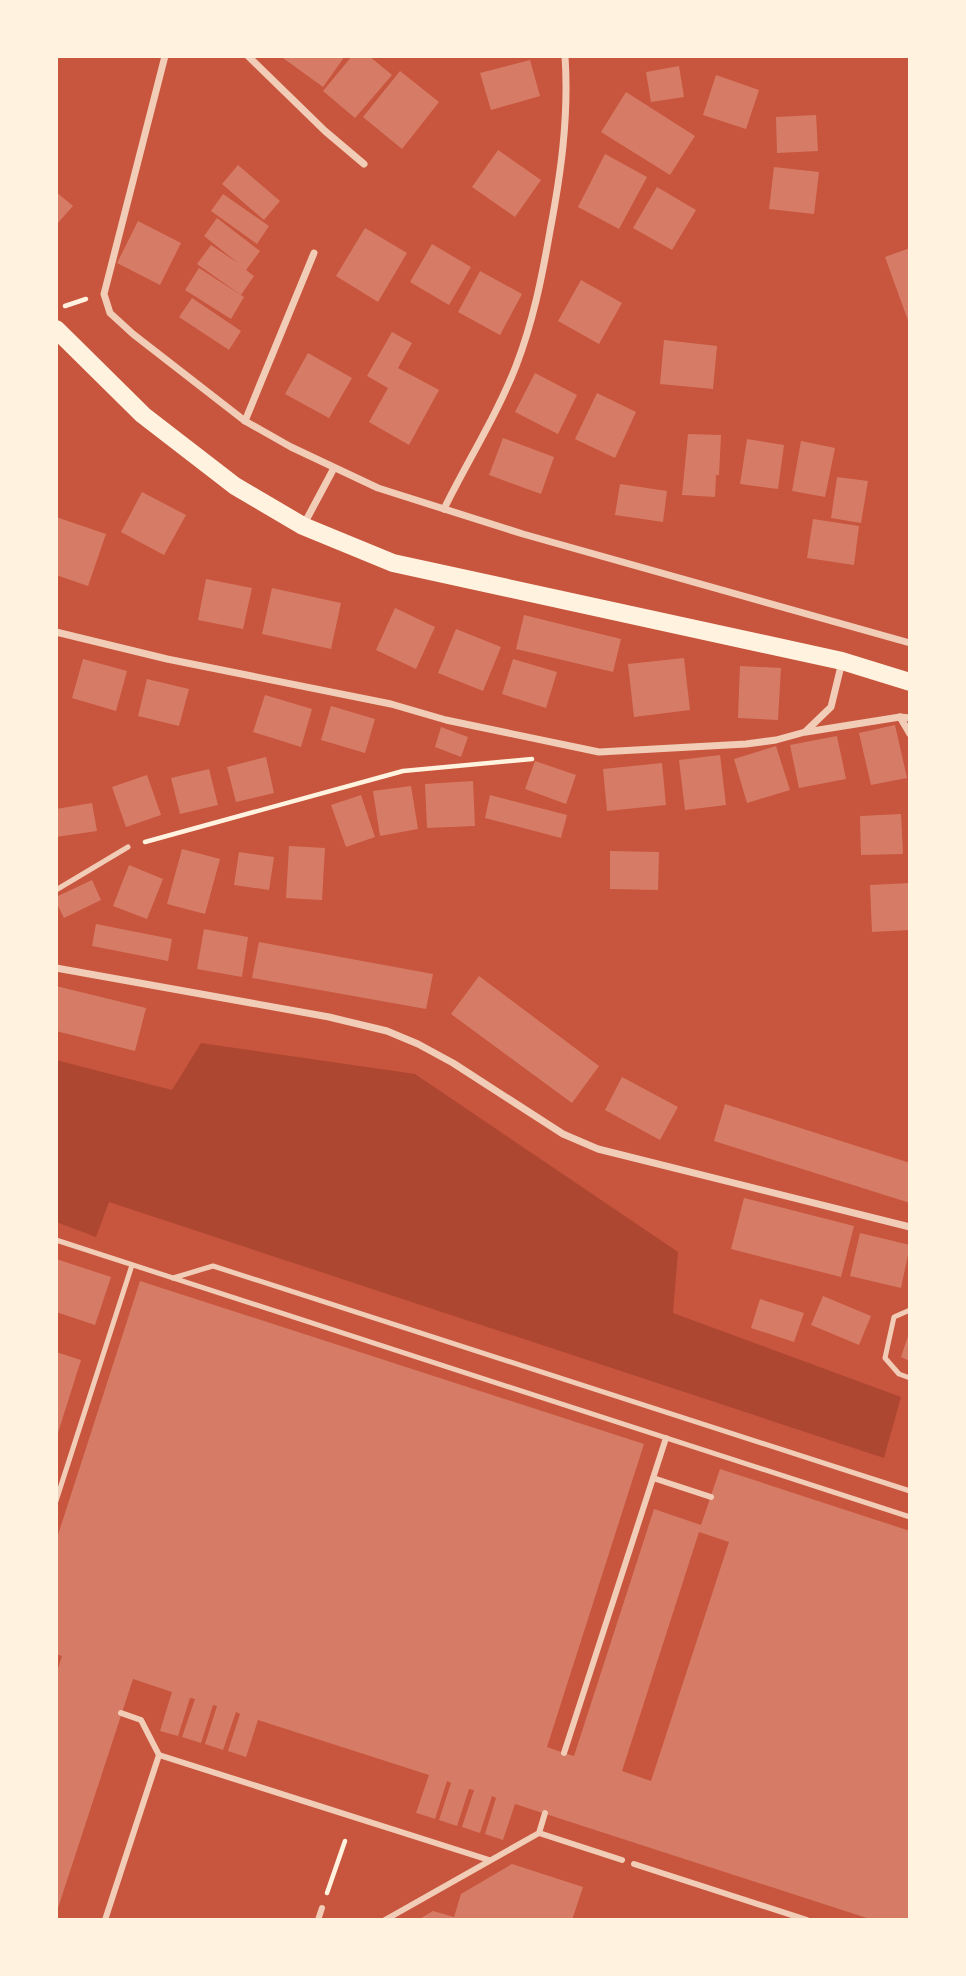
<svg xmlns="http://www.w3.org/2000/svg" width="966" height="1976" viewBox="0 0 966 1976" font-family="'Public Sans',sans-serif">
<rect width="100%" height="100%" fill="#c8553d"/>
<path fill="#ae4732" d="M 201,1043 L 415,1074 L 678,1252 L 673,1313 L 901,1397 L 884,1458 L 109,1202 L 96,1237 L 56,1222 L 56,1060 L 172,1090 Z"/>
<g fill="#d67c66" fill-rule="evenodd">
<path d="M 284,56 L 345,56 L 323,87 L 283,58 Z"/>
<path d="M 352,56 L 369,56 L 392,75 L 355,118 L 323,91 Z"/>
<path d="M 530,60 L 540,96 L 491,110 L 480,73 Z"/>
<path d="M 679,66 L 684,97 L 651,102 L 646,72 Z"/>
<path d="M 400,71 L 439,102 L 402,149 L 363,117 Z"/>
<path d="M 716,75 L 759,90 L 746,129 L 703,115 Z"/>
<path d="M 626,92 L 695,136 L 670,175 L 601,132 Z"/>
<path d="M 816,115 L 818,151 L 777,153 L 776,117 Z"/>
<path d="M 498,150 L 541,180 L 515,217 L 472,187 Z"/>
<path d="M 605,154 L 647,177 L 619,229 L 578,207 Z"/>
<path d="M 238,165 L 280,201 L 264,220 L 222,184 Z"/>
<path d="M 774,167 L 819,172 L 814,214 L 769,209 Z"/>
<path d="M 657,187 L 696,210 L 672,250 L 633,228 Z"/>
<path d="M 56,192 L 73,206 L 56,225 Z"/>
<path d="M 223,194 L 269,226 L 257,244 L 211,211 Z"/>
<path d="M 217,218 L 260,251 L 246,270 L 254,276 L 241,295 L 197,264 L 211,245 L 238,263 L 204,236 Z"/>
<path d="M 138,221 L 181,243 L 160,285 L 117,263 Z"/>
<path d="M 365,228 L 407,253 L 378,302 L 336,276 Z"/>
<path d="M 432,244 L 471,267 L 449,305 L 410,282 Z"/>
<path d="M 910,248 L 910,326 L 885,257 Z"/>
<path d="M 199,268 L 244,297 L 231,319 L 185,290 Z"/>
<path d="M 480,271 L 522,294 L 500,335 L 458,312 Z"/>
<path d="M 581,280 L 622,303 L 599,344 L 558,321 Z"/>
<path d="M 192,298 L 241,331 L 229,350 L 179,317 Z"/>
<path d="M 392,332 L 412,343 L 398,368 L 439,390 L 409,445 L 369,422 L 388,388 L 367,376 Z"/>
<path d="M 664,340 L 717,346 L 713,389 L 660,384 Z"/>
<path d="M 308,353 L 352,378 L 329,418 L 285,394 Z"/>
<path d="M 535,373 L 577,395 L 558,434 L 515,412 Z"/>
<path d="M 597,393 L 636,412 L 615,458 L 575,439 Z"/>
<path d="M 688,434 L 721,435 L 719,475 L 716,475 L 715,497 L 682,495 Z"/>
<path d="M 503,438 L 554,457 L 541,494 L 489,475 Z"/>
<path d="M 747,439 L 784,445 L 778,489 L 740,484 Z"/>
<path d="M 801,441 L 835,448 L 825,497 L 792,491 Z"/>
<path d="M 837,477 L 868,481 L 861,523 L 831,518 Z"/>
<path d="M 620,484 L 667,491 L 663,522 L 615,515 Z"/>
<path d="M 142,492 L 186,515 L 164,555 L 121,532 Z"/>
<path d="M 56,517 L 106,534 L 88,586 L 56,575 Z"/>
<path d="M 813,519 L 859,526 L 854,565 L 807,558 Z"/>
<path d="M 206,579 L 252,588 L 243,629 L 198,620 Z"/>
<path d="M 272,588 L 341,603 L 331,649 L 262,634 Z"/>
<path d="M 395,608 L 435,627 L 416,669 L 376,650 Z"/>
<path d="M 524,615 L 621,639 L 613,672 L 516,649 Z"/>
<path d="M 456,629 L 501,647 L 483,691 L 438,673 Z"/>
<path d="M 684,658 L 690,710 L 634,717 L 628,664 Z"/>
<path d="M 83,659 L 127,671 L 116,711 L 72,698 Z"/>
<path d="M 513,659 L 557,672 L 546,708 L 502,694 Z"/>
<path d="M 740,666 L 781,668 L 778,720 L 738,718 Z"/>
<path d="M 147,679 L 189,689 L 179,726 L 138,716 Z"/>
<path d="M 265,695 L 312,709 L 301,747 L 253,732 Z"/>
<path d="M 331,706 L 375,719 L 365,753 L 321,740 Z"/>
<path d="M 895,725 L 907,778 L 871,785 L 859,733 Z"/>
<path d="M 441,727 L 468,737 L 461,757 L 435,747 Z"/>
<path d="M 837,736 L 846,779 L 799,788 L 790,745 Z"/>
<path d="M 776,746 L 790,790 L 747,803 L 734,759 Z"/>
<path d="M 720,755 L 726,805 L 685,810 L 679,760 Z"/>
<path d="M 266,757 L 274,793 L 236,802 L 227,767 Z"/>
<path d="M 535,761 L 576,775 L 566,804 L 525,789 Z"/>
<path d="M 662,763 L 666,805 L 607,811 L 603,769 Z"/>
<path d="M 209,769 L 218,805 L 180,814 L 171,778 Z"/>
<path d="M 147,775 L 161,815 L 126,827 L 112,787 Z"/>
<path d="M 473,781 L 475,826 L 427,828 L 425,784 Z"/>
<path d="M 411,786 L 418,829 L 380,836 L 373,791 Z"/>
<path d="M 361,795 L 375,837 L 346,847 L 331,805 Z"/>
<path d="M 490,795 L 567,815 L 561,838 L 485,818 Z"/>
<path d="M 92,803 L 97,831 L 56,837 L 56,809 Z"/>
<path d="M 901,814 L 903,854 L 861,855 L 860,816 Z"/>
<path d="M 289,846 L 325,848 L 322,900 L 286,898 Z"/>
<path d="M 182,849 L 220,859 L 205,914 L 167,904 Z"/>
<path d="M 610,851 L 659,852 L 658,890 L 610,889 Z"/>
<path d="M 239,852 L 274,857 L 269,890 L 234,885 Z"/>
<path d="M 129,865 L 163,879 L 147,919 L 113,906 Z"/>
<path d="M 92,880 L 101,900 L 64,918 L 56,902 L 56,897 Z"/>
<path d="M 910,883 L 910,930 L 872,932 L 870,885 Z"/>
<path d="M 96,924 L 172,939 L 168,961 L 92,946 Z"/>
<path d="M 204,929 L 248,937 L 242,977 L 197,969 Z"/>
<path d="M 259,942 L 433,974 L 426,1009 L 252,978 Z"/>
<path d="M 479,976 L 599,1066 L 572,1103 L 451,1014 Z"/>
<path d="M 56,986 L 146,1008 L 135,1051 L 56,1031 Z"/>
<path d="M 622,1077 L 678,1107 L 660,1140 L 605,1110 Z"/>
<path d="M 725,1104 L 910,1163 L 910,1203 L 714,1141 Z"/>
<path d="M 744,1198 L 854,1226 L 841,1277 L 731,1249 Z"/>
<path d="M 860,1233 L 910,1245 L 901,1288 L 850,1276 Z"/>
<path d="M 56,1259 L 111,1277 L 95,1325 L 56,1312 Z"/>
<path d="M 140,1281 L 644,1444 L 547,1747 L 564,1753 L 574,1756 L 654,1509 L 701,1525 L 720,1469 L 910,1531 L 910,1920 L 873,1920 L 515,1804 L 503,1840 L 485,1834 L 496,1798 L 492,1796 L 480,1833 L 462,1827 L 474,1790 L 469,1789 L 457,1826 L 439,1820 L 451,1783 L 447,1781 L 435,1819 L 426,1816 L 416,1813 L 429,1775 L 258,1720 L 246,1757 L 228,1751 L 240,1714 L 236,1712 L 223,1750 L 205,1744 L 217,1706 L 213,1705 L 201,1743 L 182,1737 L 195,1699 L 190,1698 L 178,1736 L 160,1731 L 172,1692 L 133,1679 L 56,1914 L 56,1675 L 62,1656 L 56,1654 L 56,1541 ZM 699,1532 L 729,1542 L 651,1781 L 622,1771 Z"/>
<path d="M 823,1296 L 871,1316 L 859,1345 L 811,1325 Z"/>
<path d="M 760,1299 L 804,1313 L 794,1342 L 751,1328 Z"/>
<path d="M 910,1330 L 910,1361 L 901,1357 Z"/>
<path d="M 56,1352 L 81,1360 L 57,1436 L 56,1435 Z"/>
<path d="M 512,1864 L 583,1887 L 572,1920 L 418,1920 L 433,1911 L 454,1917 L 461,1894 Z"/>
</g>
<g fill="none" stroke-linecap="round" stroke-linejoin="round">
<g stroke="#fff3e0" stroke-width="4.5">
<path d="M 65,306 L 86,299"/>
<path d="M 145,842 L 403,771 L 532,759"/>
<path d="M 327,1893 L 345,1841"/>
</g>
<g stroke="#f1ccb7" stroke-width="5">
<path d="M 56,890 L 128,847"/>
<path d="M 56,1240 L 910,1517"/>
<path d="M 173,1278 L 213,1266 L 910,1491"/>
<path d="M 910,1310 L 894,1317 L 885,1358 L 899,1374 L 910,1378"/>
<path d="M 56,1501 L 132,1265"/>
</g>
<g stroke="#f1ccb7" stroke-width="6">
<path d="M 653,1478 L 711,1497"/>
<path d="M 564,1753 L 666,1438"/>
<path d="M 159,1755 L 489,1860"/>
<path d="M 539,1833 L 622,1860"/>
<path d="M 634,1864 L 807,1920"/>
<path d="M 105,1920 L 159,1755 L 141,1720 L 121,1713"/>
<path d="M 318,1920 L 322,1908"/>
<path d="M 385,1920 L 539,1833 L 545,1813"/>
</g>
<g stroke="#f1ccb7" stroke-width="7">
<path d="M 165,56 L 104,294 L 110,313 L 133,334 L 245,421 L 291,447 L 378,488 L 523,534 L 910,643"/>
<path d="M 248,56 L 325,131 L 364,164"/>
<path d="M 245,421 L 314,253"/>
<path d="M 444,509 C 467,462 497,415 516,366 C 533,322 542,277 550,231 C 561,173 569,116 565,56"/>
<path d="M 303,526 L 334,468"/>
<path d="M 56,632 L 167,659 L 391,704 L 446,720 L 599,752 L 746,744 L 776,740 L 805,732 L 831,707 L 842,662"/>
<path d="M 900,717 L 910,734"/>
<path d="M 806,732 L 900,717 L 910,718"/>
<path d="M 56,968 L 329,1017 L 387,1031 L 418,1044 L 453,1063 L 563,1134 L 598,1149 L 910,1227"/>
</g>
<path stroke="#fff3e0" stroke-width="18" d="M 56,329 L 143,415 L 235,486 L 303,526 L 393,563 L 842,661 L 910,682"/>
</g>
<rect width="966" height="1976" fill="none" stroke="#fff3e0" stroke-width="116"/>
</svg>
